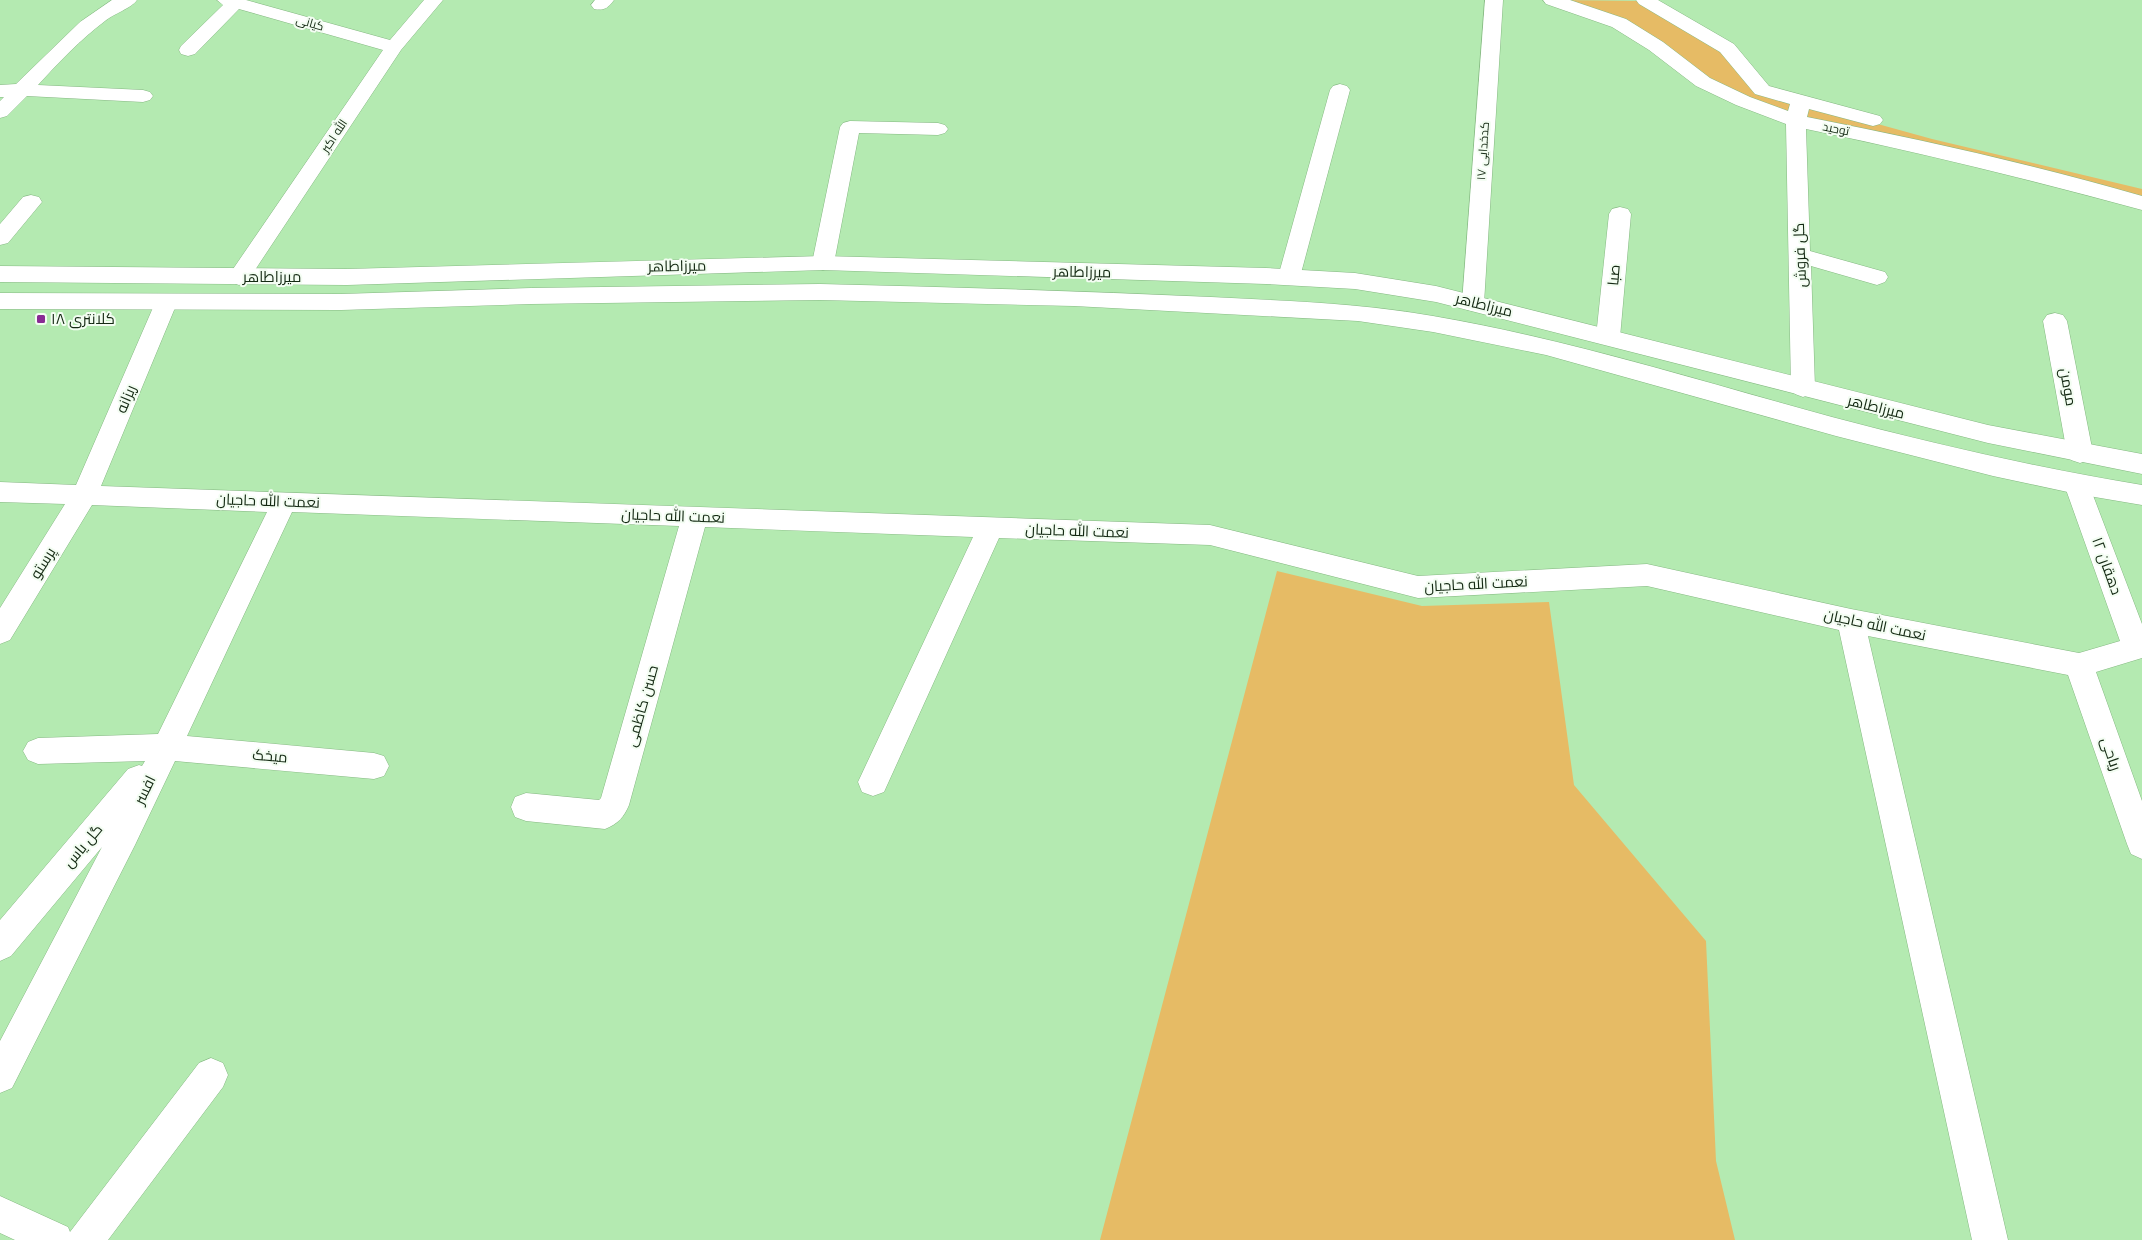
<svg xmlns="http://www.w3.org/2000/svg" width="2142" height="1240" viewBox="0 0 2142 1240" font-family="Quicksand,Cairo,sans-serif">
<rect width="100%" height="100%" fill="#b4eab1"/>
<g fill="#e6bb65">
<path d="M 1562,0 L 1639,1 L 1721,48 L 1780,97 L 1932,139 L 2142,189 L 2142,201 L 1796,119 L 1705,80 L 1649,38 Z"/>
<path d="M 1277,571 L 1422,606 L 1549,602 L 1574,785 L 1706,941 L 1716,1161 L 1735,1240 L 1100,1240 Z"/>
</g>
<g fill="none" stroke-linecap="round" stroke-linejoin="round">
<defs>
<g id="minor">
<path d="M 112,0 L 137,0 C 132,8 113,14 105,21 C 80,40 59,62 38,85 L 143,90 L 150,92 L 153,96 L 150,100 L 143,102 L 27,96 L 7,116 L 0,118 L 0,101 L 4,97 L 0,97 L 0,85 L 16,84 L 80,22 Z"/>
<path d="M 217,0 L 246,0 L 390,40 L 424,0 L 443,0 L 401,50 L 247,282 L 239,285 L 231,282 L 228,277 L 231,272 L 383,50 L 239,9 L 195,54 L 188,56 L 181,54 L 179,50 L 181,46 L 223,5 Z"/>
<path d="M 595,0 L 614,0 C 608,8 604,11 594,9 L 591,5 Z"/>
<path d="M 1485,0 L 1503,0 L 1484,303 L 1481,309 L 1473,311 L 1465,309 L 1462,303 Z"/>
<path d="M 1543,0 L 1570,0 L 1626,19 L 1663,42 L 1710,78 L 1750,97 L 1788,111 L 1790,104 L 1755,94 L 1720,52 L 1639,4 L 1636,0 L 1658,0 L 1734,44 L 1769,86 L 1880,116 L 1883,120 L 1880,124 L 1873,126 L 1809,109 L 1807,117 C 1919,139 2032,164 2142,196 L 2142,210 C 2031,180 1919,152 1806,129 L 1810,251 L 1885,272 L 1888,277 L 1885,282 L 1877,285 L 1811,266 L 1815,388 L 1811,394 L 1803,397 L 1795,394 L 1791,388 L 1786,124 L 1736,105 L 1696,86 L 1649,50 L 1612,27 L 1546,4 Z"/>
<path d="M 1340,84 L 1347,86 L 1350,90 L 1300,277 L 1297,282 L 1289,285 L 1281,282 L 1278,277 L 1330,90 L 1333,86 Z"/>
<path d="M 850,121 L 938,123 L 945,125 L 948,129 L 945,133 L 938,135 L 859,133 L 834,263 L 831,268 L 823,270 L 815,268 L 812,263 L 840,127 L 843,123 Z"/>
<path d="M 31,195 L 39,197 L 42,202 L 8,243 L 0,245 L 0,224 L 23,197 Z"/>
<path d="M 1620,207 L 1628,209 L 1631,214 L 1620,337 L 1616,343 L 1608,345 L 1600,343 L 1596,337 L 1609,214 L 1612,209 Z"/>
<path d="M 166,295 L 174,297 L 177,303 L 101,486 L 1210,525 L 1418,576 L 1647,564 L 1851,609 L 2079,653 L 2120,641 L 2064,484 L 2068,477 L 2077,474 L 2086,477 L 2142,624 L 2142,658 L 2096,672 L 2142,801 L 2142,859 L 2131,854 L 2127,844 L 2068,675 L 1868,636 L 2008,1240 L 1972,1240 L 1839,630 L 1647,586 L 1418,598 L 1210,545 L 999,538 L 884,792 L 873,796 L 862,792 L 858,782 L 973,537 L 705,527 L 629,805 C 624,817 618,824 605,829 L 526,821 L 515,817 L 511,807 L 515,797 L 526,793 L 599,800 L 601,798 L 679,526 L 292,512 L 187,736 L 374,753 L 384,756 L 389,766 L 384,776 L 374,779 L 175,761 L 135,845 L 12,1088 L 0,1093 L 0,1041 L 102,847 L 11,956 L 0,961 L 0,920 L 128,769 L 139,765 L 142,766 L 145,761 L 38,764 L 28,760 L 23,751 L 28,742 L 38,738 L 158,734 L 267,512 L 92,505 L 10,640 L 0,644 L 0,608 L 65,504 L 0,502 L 0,482 L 76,485 L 155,303 L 158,297 Z"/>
<path d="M 2055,313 L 2063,315 L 2067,321 L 2093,453 L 2089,460 L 2080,463 L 2071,460 L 2067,453 L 2043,321 L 2047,315 Z"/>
<path d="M 211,1058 L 223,1063 L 228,1075 L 223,1087 L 108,1240 L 15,1240 L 0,1233 L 0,1196 L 68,1227 L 70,1232 L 199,1063 Z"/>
</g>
<g id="secondary">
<path d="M 823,256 L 1266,268 L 1355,273 L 1436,286 L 1988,425 L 2142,454 L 2142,474 L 1988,443 L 1436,302 L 1355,289 L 1266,284 L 823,270 L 347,285 L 0,282 L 0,266 L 347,269 Z"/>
<path d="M 820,284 C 951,287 1081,291 1211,297 C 1286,301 1360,303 1433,316 C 1568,339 1700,381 1832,417 C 1934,444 2038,468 2142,485 L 2142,505 L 2077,494 L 1993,476 L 1836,436 L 1546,355 L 1433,332 L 1358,321 L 1074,306 L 820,300 L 531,304 L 341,310 L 0,309 L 0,293 L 341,294 L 531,288 Z"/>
</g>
</defs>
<use href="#minor" stroke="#85b882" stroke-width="1"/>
<use href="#secondary" stroke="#85b882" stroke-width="1"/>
<use href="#minor" fill="#fff" fill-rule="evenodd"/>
<use href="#secondary" fill="#fff" fill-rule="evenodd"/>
</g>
<rect fill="#892a94" stroke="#f3fdf2" stroke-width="2" x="36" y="314" width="10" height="10" rx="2.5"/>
<g text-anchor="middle" stroke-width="4" stroke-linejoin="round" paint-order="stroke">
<g font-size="12" fill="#142913" stroke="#f3fdf2">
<text transform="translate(310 23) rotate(16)" y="4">کیانی</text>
<text transform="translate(1836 129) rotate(11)" y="4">توحید</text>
<text transform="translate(334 136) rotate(-56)" y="4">الله اکبر</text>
<text transform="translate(1483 151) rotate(-86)" y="4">کدخدایی ۱۷</text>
</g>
<g font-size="15" fill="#142913" stroke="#f3fdf2">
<text transform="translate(1800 255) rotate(-92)" y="5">گل فروش</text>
<text transform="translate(677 266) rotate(-1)" y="5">میرزاطاهر</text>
<text transform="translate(1082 272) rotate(1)" y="5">میرزاطاهر</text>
<text transform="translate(1614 275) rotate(-85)" y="5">صبا</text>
<text x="272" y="282">میرزاطاهر</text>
<text transform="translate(1484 305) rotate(14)" y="5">میرزاطاهر</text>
<text transform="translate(2068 387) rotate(80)" y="5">مومن</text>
<text transform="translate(126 399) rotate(-67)" y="5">ریزانه</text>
<text transform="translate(1876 407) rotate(14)" y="5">میرزاطاهر</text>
<text transform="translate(268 501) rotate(2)" y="5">نعمت الله حاجیان</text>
<text transform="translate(673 516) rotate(2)" y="5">نعمت الله حاجیان</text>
<text transform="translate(1077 531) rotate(2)" y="5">نعمت الله حاجیان</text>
<text transform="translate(43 563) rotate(-58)" y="5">پرستو</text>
<text transform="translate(2107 566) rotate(70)" y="5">دهقان ۱۲</text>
<text transform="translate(1476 584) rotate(-3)" y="5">نعمت الله حاجیان</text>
<text transform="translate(1875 625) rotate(12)" y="5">نعمت الله حاجیان</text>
<text transform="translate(642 706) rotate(-74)" y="5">حسن کاظمی</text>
<text transform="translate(2111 754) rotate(71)" y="5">ریاحی</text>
<text transform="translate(270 756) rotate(5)" y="5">میخک</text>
<text transform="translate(145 790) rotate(-64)" y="5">افسر</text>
<text transform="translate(83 846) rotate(-50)" y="5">گل یاس</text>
</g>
<g font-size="15" fill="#142913" stroke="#f3fdf2" text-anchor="start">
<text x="51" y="324">کلانتری ۱۸</text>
</g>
</g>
</svg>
